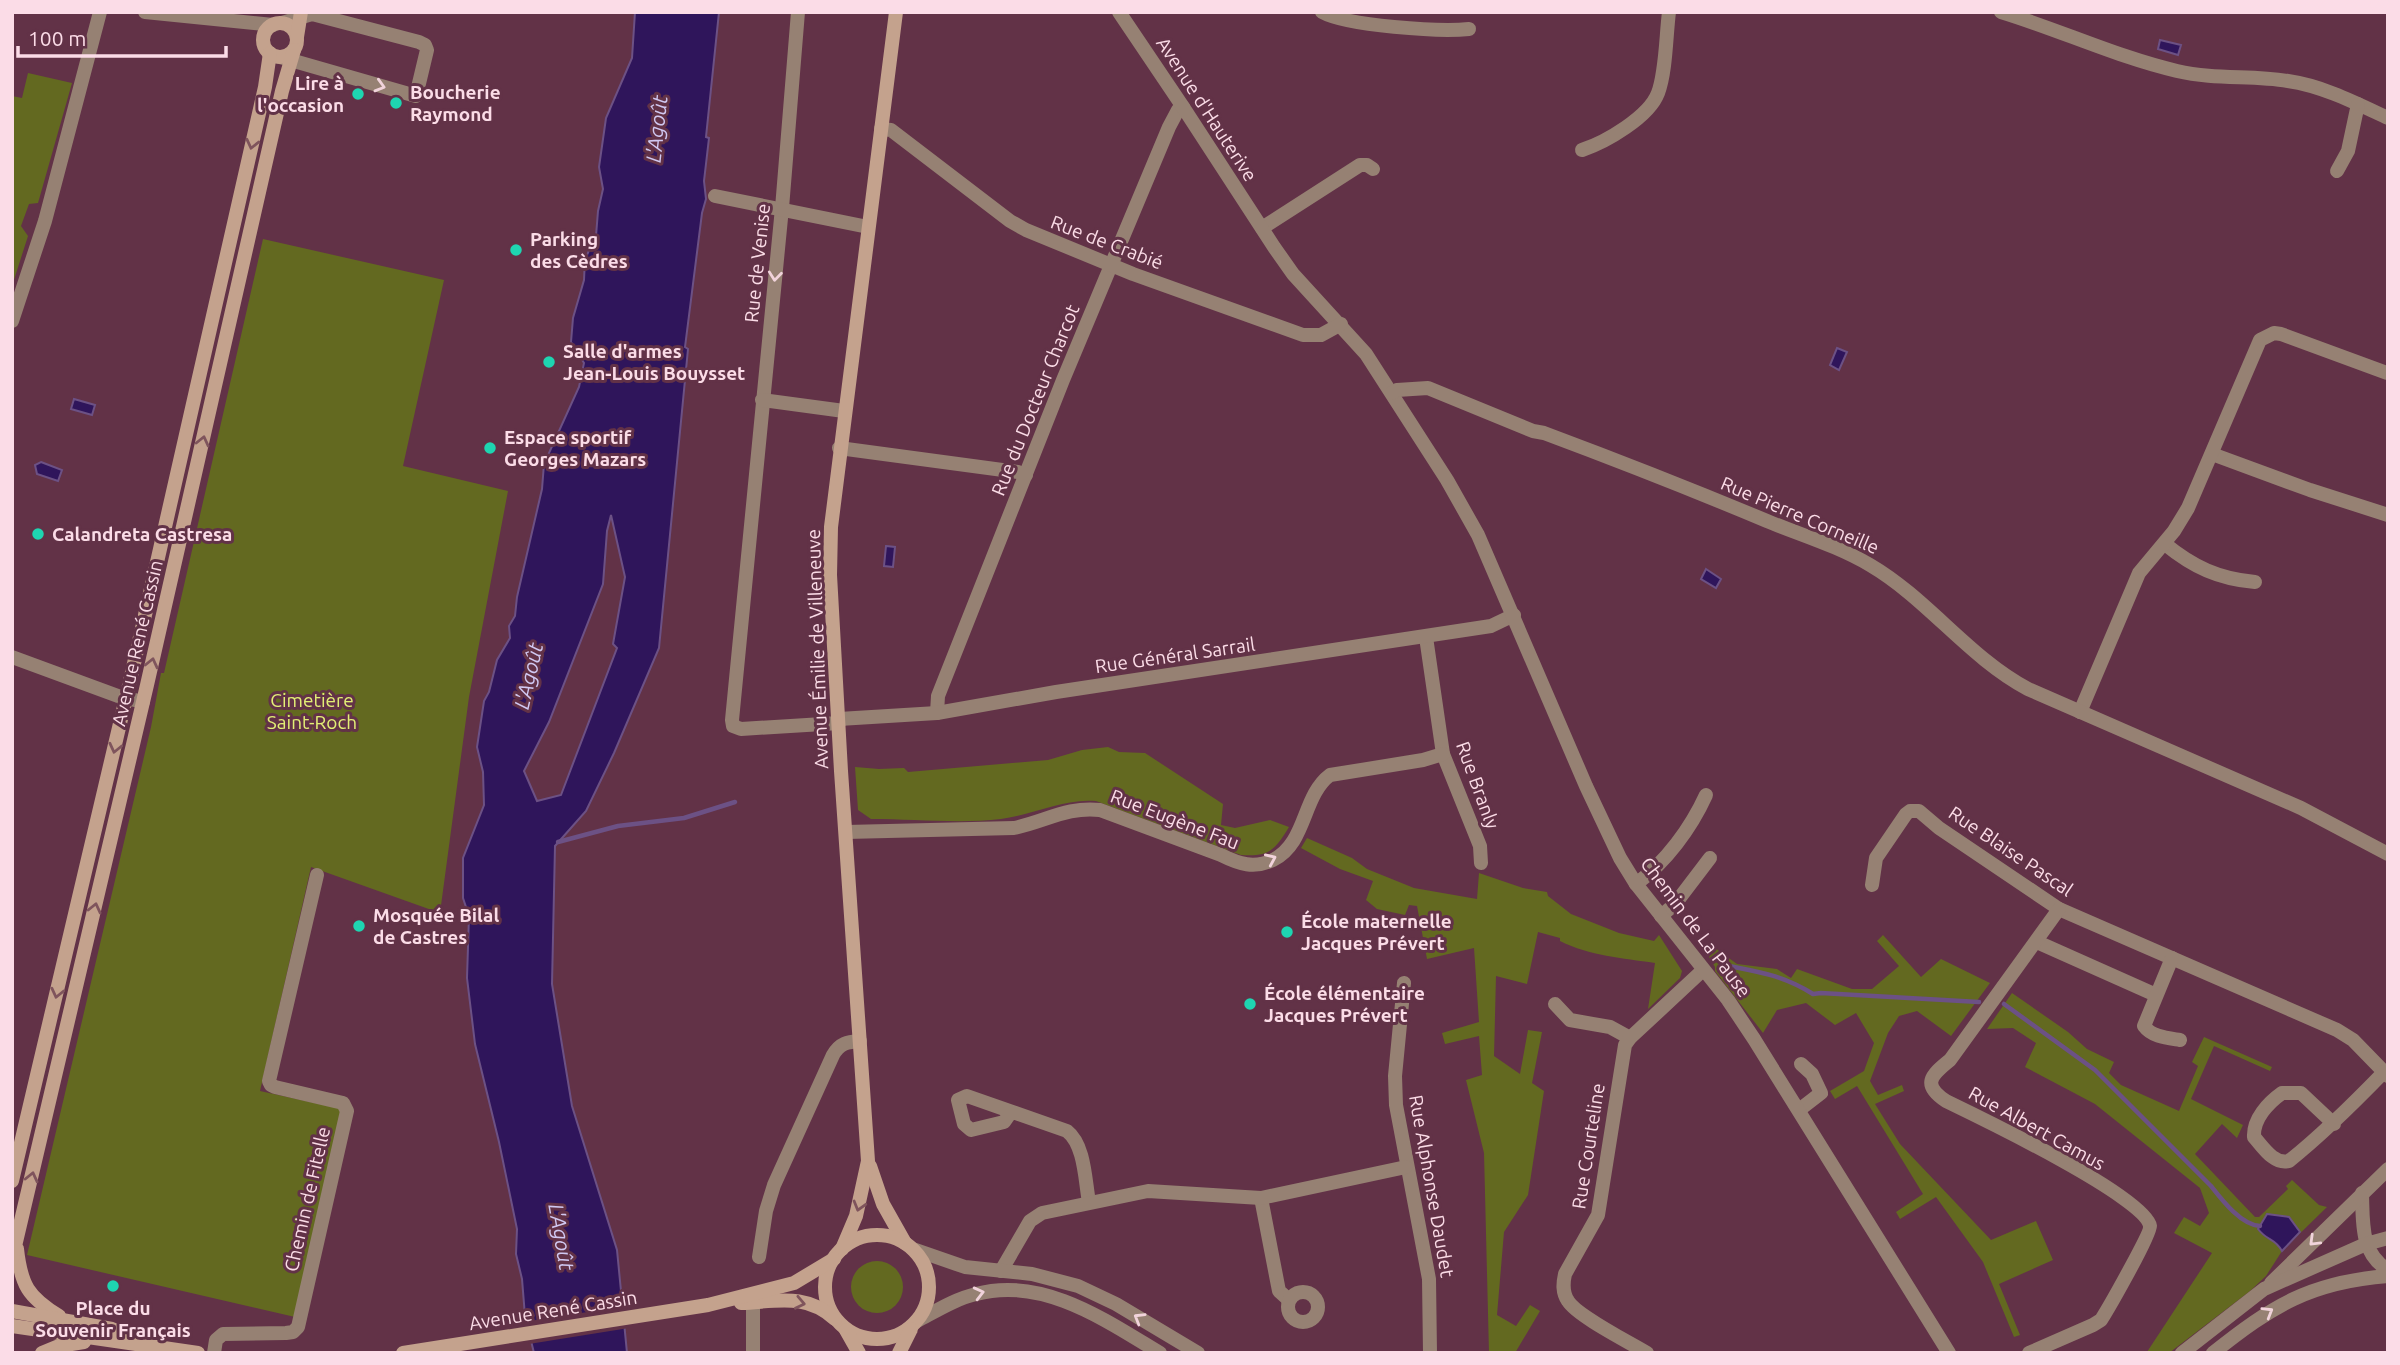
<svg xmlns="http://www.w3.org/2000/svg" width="2400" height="1365" viewBox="0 0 2400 1365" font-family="Ubuntu,sans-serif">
<rect width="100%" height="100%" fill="#623247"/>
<g fill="#636920">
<path d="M 28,73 L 72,83 L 38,203 L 29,204 L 21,226 L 28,236 L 12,286 L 12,96 L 22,98 Z"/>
<path d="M 263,239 L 444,280 L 403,466 L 508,491 L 469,697 L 440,913 L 311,867 L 260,1091 L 342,1109 L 295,1317 L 27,1255 L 151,727 L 161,673 L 164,673 Z"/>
<path d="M 1108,747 L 1119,752 L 1145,753 L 1223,804 L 1221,825 L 1235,828 L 1270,820 L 1289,827 C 1275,850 1269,857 1241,855 L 1096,801 C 1064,798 1033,815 1001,819 C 961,824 913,819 871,819 L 858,810 L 855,767 L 879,769 L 904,768 L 908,772 L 1048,760 L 1082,750 Z"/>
<path d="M 1307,838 L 1352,858 L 1367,869 L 1414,888 L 1477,899 L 1479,873 L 1523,888 L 1547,892 L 1548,896 L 1571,914 L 1619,933 L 1654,941 L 1659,935 L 1682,971 L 1680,978 L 1648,1009 L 1655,963 C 1622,958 1590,956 1560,941 L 1560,938 L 1538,932 L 1527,984 L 1496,976 L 1494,1056 L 1520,1074 L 1528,1030 L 1542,1032 L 1532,1083 L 1544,1091 L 1528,1195 L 1504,1232 L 1497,1315 L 1516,1326 L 1530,1305 L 1540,1311 L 1515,1353 L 1489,1353 L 1484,1153 L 1466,1080 L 1482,1075 L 1479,1036 L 1445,1044 L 1442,1033 L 1479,1022 L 1474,948 L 1427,959 L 1417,906 L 1409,905 L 1405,915 L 1377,909 L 1366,900 L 1373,881 L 1340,869 L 1301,848 Z"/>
<path d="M 1883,935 L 1921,977 L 1941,959 L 1990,983 L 1951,1036 L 1917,1011 L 1899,1016 L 1888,1033 L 1870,1081 L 1878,1095 L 1902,1085 L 1904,1091 L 1875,1104 L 1900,1144 L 1991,1240 L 2036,1221 L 2053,1260 L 1999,1284 L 2020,1335 L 2014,1337 L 1983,1262 L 1936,1197 L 1900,1219 L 1896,1212 L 1923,1194 L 1857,1086 L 1835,1099 L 1830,1091 L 1864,1071 L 1874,1043 L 1856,1013 L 1835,1025 L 1806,1003 L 1777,1010 L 1763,1033 L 1715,971 L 1715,967 L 1709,957 L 1715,948 L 1737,964 L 1777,969 L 1791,978 L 1797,969 L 1852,989 L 1872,989 L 1899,966 L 1877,941 Z"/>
<path d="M 2012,993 L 2068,1032 L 2087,1049 L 2114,1062 L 2109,1073 L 2121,1085 L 2179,1111 L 2198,1066 L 2192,1062 L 2204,1037 L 2272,1067 L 2270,1071 L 2214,1046 L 2191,1099 L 2243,1125 L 2237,1138 L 2222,1124 L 2195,1154 L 2255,1217 L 2259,1217 L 2288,1189 L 2286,1186 L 2292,1180 L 2319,1205 L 2327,1207 L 2282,1251 L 2266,1276 L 2250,1291 L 2169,1353 L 2147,1352 L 2212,1253 L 2174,1233 L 2184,1217 L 2200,1226 L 2209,1213 L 2200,1188 L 2095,1104 L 2025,1067 L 2036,1043 L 2013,1028 L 1987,1029 Z"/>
<circle cx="877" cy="1287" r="26"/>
</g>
<g fill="#2f155b" stroke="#6c5185" stroke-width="2" fill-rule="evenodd">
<path d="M 635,12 L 719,12 L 706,137 L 709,138 L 704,181 L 706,199 L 702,213 L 685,347 L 688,349 L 659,648 L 614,753 L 586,811 L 555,846 L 552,984 L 572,1106 L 617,1250 L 627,1353 L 534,1353 L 525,1316 L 522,1279 L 516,1254 L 517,1229 L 499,1142 L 475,1044 L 467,978 L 469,916 L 463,898 L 463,858 L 484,805 L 483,772 L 477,747 L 484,701 L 489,692 L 497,660 L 510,638 L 509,626 L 515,616 L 517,597 L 542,489 L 544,464 L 579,387 L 584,363 L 571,342 L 573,318 L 584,280 L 585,259 L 596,236 L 598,211 L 603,189 L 599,167 L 606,118 L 632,58 ZM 611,515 L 625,577 L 613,644 L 617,648 L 561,795 L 537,801 L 524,771 L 549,722 L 603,584 L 607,531 Z"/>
<path d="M 2160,40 L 2181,45 L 2178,55 L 2158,49 Z"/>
<path d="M 1837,348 L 1847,352 L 1839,370 L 1830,365 Z"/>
<path d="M 74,399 L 95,405 L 92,415 L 71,409 Z"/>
<path d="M 41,462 L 62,470 L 58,481 L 37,474 L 35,465 Z"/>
<path d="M 886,546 L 895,547 L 893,567 L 884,566 Z"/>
<path d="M 1706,569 L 1721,579 L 1716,588 L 1701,579 Z"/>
<path d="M 2267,1214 L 2289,1217 L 2300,1232 L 2282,1251 C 2275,1238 2267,1241 2258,1229 Z"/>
</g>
<path fill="#623247" d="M 626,1306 L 629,1328 L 529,1344 L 523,1322 Z"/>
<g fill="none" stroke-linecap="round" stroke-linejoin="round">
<g stroke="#6c5185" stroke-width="4.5">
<path d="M 558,842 L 618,826 L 684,818 L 735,802"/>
<path d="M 1724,965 C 1759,972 1783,975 1813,994 L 1821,993 L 1979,1002"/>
<path d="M 2004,1004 L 2095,1070 L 2211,1186 C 2222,1200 2241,1225 2260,1226"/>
</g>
<g stroke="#968173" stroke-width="14">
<path d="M 145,12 L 273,25"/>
<path d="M 798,12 L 782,208 L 732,720 L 733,726 L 741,729 L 839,723"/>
<path d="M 1322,12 C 1347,26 1440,32 1469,29"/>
<path d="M 2001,12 C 2060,30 2117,57 2177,71 C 2215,80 2251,75 2288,81 C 2323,86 2356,103 2388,118"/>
<path d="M 280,57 L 416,96 L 427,50 L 425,45 L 419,42 L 312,14 L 282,23"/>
<path d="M 1582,150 C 1606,142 1649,117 1658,93 C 1666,72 1666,35 1669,12"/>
<path d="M 2337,171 L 2348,151 L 2358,104"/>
<path d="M 715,196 L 868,227"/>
<path d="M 1262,228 L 1360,165 L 1367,165 L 1373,169"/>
<path d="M 12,321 L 45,221 L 100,12"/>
<path d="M 762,400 L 844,411"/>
<path d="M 839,448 L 1018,472 L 1026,475"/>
<path d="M 2212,454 L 2310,490 L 2388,515"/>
<path d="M 2165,544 C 2193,567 2219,579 2255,582"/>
<path d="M 1426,637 L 1443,754 L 1480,846 L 1481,863"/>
<path d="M 12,657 L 118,696 L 143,702"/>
<path d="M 2080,712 L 2139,573 L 2174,531 L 2188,508 L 2260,340 L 2274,333 L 2281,334 L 2387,373"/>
<path d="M 937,713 L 938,696 L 1063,380 L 1169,127 L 1178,110 L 1183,107"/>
<path d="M 839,719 L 937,713 L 1056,692 L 1491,626 L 1514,615"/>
<path d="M 846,832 L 1014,828 C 1044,822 1068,806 1100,810 L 1221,855 C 1239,864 1254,869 1273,860 C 1307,843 1302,796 1330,775 L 1423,760 L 1443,754"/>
<path d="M 1636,884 C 1666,862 1691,828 1706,795"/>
<path d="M 1872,885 L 1876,858 L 1906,814 L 1910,811 L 1919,811 L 1939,828 L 2059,909 L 2337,1030 L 2353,1040 L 2388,1076"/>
<path d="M 1661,916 L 1675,904 L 1710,858"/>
<path d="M 2037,942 L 2156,995"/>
<path d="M 2172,958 L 2144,1026 C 2152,1037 2167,1038 2180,1040"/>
<path d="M 1404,983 L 1395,1076 L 1396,1105 L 1429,1279 L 1430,1353"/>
<path d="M 1555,1004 L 1570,1020 L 1610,1027 L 1630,1038"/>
<path d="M 1799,1110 L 1821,1093 L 1812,1074 L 1801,1064"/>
<path d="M 1011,1112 L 1004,1122 L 971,1130 L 964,1124 L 958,1100 L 967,1096 L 1067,1131 C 1085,1145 1085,1181 1089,1202"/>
<path d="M 2334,1124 L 2301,1093 L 2282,1093 C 2268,1103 2253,1119 2254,1137 C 2263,1147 2274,1165 2289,1161 C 2323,1134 2353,1104 2384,1072"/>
<path d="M 1261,1198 L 1279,1291 L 1289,1300"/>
<path d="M 759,1257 L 766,1211 L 774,1185 L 833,1055 C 840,1043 847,1042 860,1041"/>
<path d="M 1001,1271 L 1030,1221 L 1042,1213 L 1148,1191 L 1261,1198 L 1406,1167"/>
<circle cx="1303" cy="1307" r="15"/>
<path d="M 753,1303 L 753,1353"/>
<path d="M 214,1353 L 216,1340 L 223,1334 L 286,1333 L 293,1332 L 298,1327 L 347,1111 L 343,1103 L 275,1087 L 271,1085 L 269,1081 L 317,875"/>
<path d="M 1647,1353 C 1629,1342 1577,1316 1568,1301 C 1562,1292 1563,1283 1565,1274 L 1598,1215 L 1625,1045 L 1630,1038 L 1703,970"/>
<path d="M 2029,1353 L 2093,1325 L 2101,1320 C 2108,1309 2151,1234 2150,1226 C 2146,1197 1977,1116 1946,1101 C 1922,1085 1930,1076 1950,1060 L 2059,909"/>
</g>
<g stroke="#968173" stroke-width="14">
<path d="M 1119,12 L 1183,107 L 1274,247 L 1293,274 L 1366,354 L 1447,480 L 1478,535 L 1586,786 L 1620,858 L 1636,884 L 1728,1000 L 1754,1039 L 1949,1353"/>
<path d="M 881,129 L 891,130 L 1010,221 L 1026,230 L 1133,274 L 1303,335 L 1321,335 L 1341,324"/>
<path d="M 1392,393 L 1397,390 L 1428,388 L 1533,431 L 1544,433 C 1619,461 1693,490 1767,521 C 1801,535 1838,546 1870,565 C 1928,599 1968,657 2028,689 L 2301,808 L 2388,854"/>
<path d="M 2362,1193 C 2363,1222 2360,1253 2388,1270"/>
<path d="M 913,1249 L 965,1267 L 1032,1274 L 1078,1286 L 1116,1304 L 1198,1353"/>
<path d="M 2271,1283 L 2388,1169"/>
<path d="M 917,1321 C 936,1311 955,1299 976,1294 C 1043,1276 1105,1320 1160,1353"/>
<path d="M 2182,1353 L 2264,1289 L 2366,1244 L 2388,1238"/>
<path d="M 2213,1353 C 2272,1306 2310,1282 2388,1276"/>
</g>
<g stroke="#c4a28d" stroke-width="14">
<circle cx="280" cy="40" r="17"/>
<path d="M 297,37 L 301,12"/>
<path d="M 870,1166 L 883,1204 L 905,1243"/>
<path d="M 12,1181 L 130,681 L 265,87 L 270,53"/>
<circle cx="877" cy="1287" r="52"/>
<path d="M 17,1249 C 21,1285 28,1297 59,1316"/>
<path d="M 842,1249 L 856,1216 L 868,1161 L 841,771 L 830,575 L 831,527 L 896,12"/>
<path d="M 12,1259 L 147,685 L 282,91 L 294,50"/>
<path d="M 741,1303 C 775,1302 805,1292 835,1319"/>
<path d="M 12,1311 L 112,1329 L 137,1338"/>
<path d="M 12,1326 L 198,1353"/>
<path d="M 846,1330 L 859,1353"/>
<path d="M 42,1353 L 59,1346 L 84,1342"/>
<path d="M 403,1353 L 708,1305 L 794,1283 L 834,1259"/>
<path d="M 899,1353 L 911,1329"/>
</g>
</g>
<defs><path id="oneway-chevron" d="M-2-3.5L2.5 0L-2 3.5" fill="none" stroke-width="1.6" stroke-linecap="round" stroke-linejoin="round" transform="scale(1.75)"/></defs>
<g stroke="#f1d3db">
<use href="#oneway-chevron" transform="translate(380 86) rotate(16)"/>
<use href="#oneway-chevron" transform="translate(775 276) rotate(96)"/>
<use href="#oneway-chevron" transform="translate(1271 859) rotate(-24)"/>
<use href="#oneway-chevron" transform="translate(2314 1241) rotate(136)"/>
<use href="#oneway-chevron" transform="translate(979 1293) rotate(-14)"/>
<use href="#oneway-chevron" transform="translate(2268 1312) rotate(-31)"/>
<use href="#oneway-chevron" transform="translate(1139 1318) rotate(-149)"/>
</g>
<g stroke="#7f545c">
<use href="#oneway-chevron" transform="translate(252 144) rotate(103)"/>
<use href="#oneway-chevron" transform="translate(203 441) rotate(-77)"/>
<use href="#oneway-chevron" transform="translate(152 663) rotate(-77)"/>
<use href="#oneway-chevron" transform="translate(115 748) rotate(103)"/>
<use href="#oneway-chevron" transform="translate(95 908) rotate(-77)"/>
<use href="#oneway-chevron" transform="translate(57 993) rotate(103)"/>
<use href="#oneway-chevron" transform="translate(32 1177) rotate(-77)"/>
<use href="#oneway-chevron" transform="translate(859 1206) rotate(106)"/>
<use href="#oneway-chevron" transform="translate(800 1303) rotate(12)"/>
</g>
<g fill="#1ed5b1" stroke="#623247" stroke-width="2.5">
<circle cx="358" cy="94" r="7"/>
<circle cx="396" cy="103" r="7"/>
<circle cx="516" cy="250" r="7"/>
<circle cx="549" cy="362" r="7"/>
<circle cx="490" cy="448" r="7"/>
<circle cx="38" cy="534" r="7"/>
<circle cx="359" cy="926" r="7"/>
<circle cx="1287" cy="932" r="7"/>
<circle cx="1250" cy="1004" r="7"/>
<circle cx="113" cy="1286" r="7"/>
</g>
<g text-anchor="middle" stroke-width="6" stroke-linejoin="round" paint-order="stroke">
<g font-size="19" font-weight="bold" fill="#fbdce7" stroke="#623247" text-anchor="start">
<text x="344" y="90" text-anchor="end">Lire à<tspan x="344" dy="22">l'occasion</tspan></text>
<text x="410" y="99">Boucherie<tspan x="410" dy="22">Raymond</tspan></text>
<text x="530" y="246">Parking<tspan x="530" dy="22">des Cèdres</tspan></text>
<text x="563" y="358">Salle d'armes<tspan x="563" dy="22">Jean-Louis Bouysset</tspan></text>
<text x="504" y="444">Espace sportif<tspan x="504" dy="22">Georges Mazars</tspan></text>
<text x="52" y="541">Calandreta Castresa</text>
<text x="373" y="922">Mosquée Bilal<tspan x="373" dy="22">de Castres</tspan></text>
<text x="1301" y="928">École maternelle<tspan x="1301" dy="22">Jacques Prévert</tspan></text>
<text x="1264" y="1000">École élémentaire<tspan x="1264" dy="22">Jacques Prévert</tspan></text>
<text x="113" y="1315" text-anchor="middle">Place du<tspan x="113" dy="22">Souvenir Français</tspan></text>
</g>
<g font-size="19" fill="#fbdce7" stroke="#623247">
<text transform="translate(1207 109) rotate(57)" y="7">Avenue d'Hauterive</text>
<text transform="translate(1107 242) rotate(21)" y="7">Rue de Crabié</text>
<text transform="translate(757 263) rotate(-84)" y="7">Rue de Venise</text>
<text transform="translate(1035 400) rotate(-68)" y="7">Rue du Docteur Charcot</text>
<text transform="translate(1800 515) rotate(23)" y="7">Rue Pierre Corneille</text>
<text transform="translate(137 643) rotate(-77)" y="7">Avenue René Cassin</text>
<text transform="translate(817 649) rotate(-92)" y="7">Avenue Émilie de Villeneuve</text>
<text transform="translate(1175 655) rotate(-8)" y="7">Rue Général Sarrail</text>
<text transform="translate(1478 785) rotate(70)" y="7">Rue Branly</text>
<text transform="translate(1175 819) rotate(21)" y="7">Rue Eugène Fau</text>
<text transform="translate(2011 851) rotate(34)" y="7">Rue Blaise Pascal</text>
<text transform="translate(1696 927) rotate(53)" y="7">Chemin de La Pause</text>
<text transform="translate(2037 1128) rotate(29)" y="7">Rue Albert Camus</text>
<text transform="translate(1588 1146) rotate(-81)" y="7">Rue Courteline</text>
<text transform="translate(1432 1186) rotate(80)" y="7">Rue Alphonse Daudet</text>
<text transform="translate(307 1199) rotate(-77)" y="7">Chemin de Fitelle</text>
<text transform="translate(553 1310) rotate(-9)" y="7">Avenue René Cassin</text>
</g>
<g font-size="19" fill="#e2ef75" stroke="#623247">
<text x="312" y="707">Cimetière<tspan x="312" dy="22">Saint-Roch</tspan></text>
</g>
<g font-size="21" font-style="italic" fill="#d0c8f2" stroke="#623247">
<text transform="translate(657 129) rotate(-84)" y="7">L'Agoût</text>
<text transform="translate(529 676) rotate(-77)" y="7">L'Agoût</text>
<text transform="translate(561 1237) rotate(80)" y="7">L'Agoût</text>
</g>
</g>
<rect width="2400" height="1365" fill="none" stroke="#fbdce7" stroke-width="28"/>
<path d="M18 46v10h208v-10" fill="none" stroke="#fbdce7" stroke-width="3.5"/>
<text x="28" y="46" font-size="21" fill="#fbdce7" stroke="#623247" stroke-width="5" paint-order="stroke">100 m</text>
</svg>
